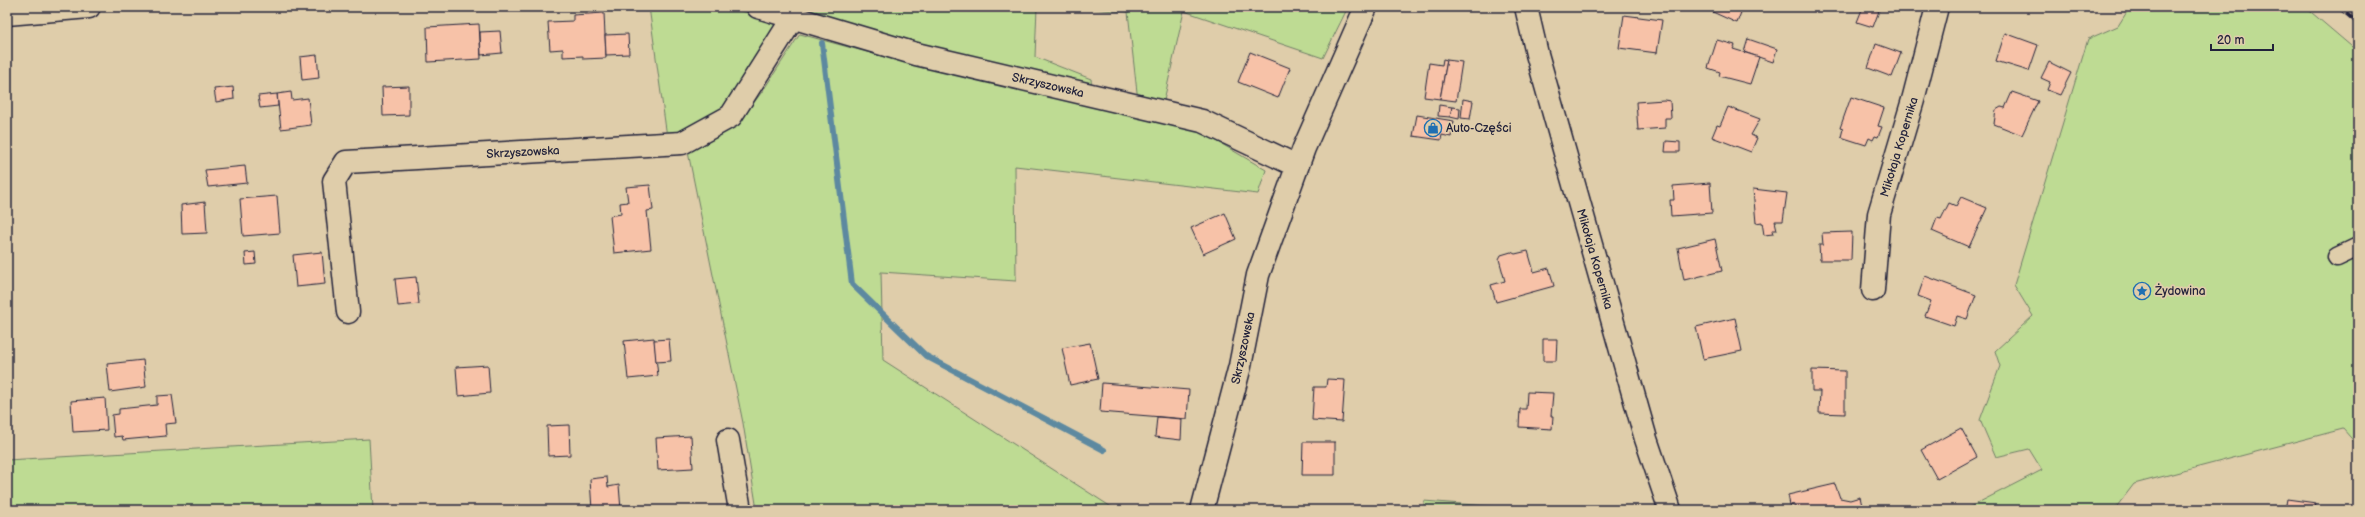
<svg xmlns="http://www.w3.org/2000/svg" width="2365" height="517" viewBox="0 0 2365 517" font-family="'Balsamiq Sans',sans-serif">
<rect width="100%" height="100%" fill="#dfcdaa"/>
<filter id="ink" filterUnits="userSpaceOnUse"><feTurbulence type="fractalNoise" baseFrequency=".025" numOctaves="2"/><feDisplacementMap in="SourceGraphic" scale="8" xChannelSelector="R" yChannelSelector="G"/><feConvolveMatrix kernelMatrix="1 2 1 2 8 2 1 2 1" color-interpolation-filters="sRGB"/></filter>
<g filter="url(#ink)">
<g fill="#bedb93" stroke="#707e67">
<path d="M 649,7 L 727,7 L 777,21 L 746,78 L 724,113 L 679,136 L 667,137 Z"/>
<path d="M 785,7 L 1037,7 L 1035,57 L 1091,79 L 1092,90 L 918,48 Z"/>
<path d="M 1068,7 L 1348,7 L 1323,58 L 1184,11 L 1163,105 L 1138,101 L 1128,12 Z"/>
<path d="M 2130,7 L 2305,7 L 2358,52 L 2358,446 L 2343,429 L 2134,484 L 2114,510 L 1964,510 L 2042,470 L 2029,449 L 1996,457 L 1980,420 L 2000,366 L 1995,351 L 2033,316 L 2014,285 L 2088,39 L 2118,26 Z"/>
<path d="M 800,34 L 915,65 L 1198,130 L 1266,170 L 1258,194 L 1015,166 L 1016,281 L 881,272 L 883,360 L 1116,510 L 757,510 L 743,423 L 688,152 L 738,124 L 764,89 Z"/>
<path d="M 369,439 L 373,510 L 7,510 L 7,460 Z"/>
<path d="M 1424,501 L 1537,510 L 1424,510 Z"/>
</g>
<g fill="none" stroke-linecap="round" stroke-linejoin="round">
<path stroke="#5d89a0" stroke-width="6" d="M 822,43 L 852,284 L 926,356 L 1104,450"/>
</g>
<g fill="#f7c2a8" stroke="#22223b">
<path d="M 1707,7 L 1743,7 L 1737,23 L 1706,9 Z"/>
<path d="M 1863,7 L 1879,11 L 1873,27 L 1857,22 Z"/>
<path d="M 604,13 L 606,58 L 583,59 L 583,56 L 563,57 L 563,49 L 550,50 L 548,22 L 573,21 L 573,15 Z"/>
<path d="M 1624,15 L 1662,20 L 1657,53 L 1619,48 Z"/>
<path d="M 479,24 L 481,59 L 428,62 L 427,27 Z"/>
<path d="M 500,31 L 502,53 L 481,55 L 480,32 Z"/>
<path d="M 2005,33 L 2038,45 L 2029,71 L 1996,61 Z"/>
<path d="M 628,34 L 629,54 L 606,55 L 605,35 Z"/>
<path d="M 1748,39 L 1777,49 L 1773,62 L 1744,52 Z"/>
<path d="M 1717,40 L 1735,45 L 1733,49 L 1759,57 L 1750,84 L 1719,76 L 1720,72 L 1708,68 Z"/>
<path d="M 1876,44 L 1901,53 L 1892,77 L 1868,68 Z"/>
<path d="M 1250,52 L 1290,68 L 1278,98 L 1238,82 Z"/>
<path d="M 317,55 L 319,78 L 302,80 L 300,57 Z"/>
<path d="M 1443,59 L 1447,60 L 1440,99 L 1424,97 L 1429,63 L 1442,65 Z"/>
<path d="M 1447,60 L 1462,62 L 1456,101 L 1440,99 Z"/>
<path d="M 2049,62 L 2071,73 L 2060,95 L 2047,90 L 2050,82 L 2041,78 Z"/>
<path d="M 409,86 L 409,115 L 383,116 L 382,87 Z"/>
<path d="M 233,87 L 234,99 L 216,102 L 214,89 Z"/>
<path d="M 291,92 L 292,100 L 308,98 L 311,125 L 281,129 L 277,94 Z"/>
<path d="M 2012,92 L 2038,101 L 2022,135 L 1994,124 L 1996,110 L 2001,107 L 2005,108 Z"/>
<path d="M 277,94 L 278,106 L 260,108 L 258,96 Z"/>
<path d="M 1851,97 L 1884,108 L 1878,126 L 1882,127 L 1878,137 L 1875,136 L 1873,140 L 1869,138 L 1866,145 L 1841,137 L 1843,129 L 1840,128 Z"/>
<path d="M 1463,99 L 1473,101 L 1470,119 L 1461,118 Z"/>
<path d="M 1664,100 L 1670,101 L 1671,118 L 1665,118 L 1665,128 L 1638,130 L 1636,102 Z"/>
<path d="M 1439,105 L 1452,107 L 1450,117 L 1438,116 Z"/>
<path d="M 1452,107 L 1460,108 L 1459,119 L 1450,117 Z"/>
<path d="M 1728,107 L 1760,119 L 1751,135 L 1757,138 L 1751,152 L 1712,137 L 1717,125 L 1720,126 Z"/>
<path d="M 1417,115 L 1454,121 L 1451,137 L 1442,135 L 1441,140 L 1413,136 Z"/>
<path d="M 1666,141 L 1680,142 L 1680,152 L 1665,152 Z"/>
<path d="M 245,166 L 247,183 L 208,187 L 205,170 Z"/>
<path d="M 1710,183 L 1712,213 L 1671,216 L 1670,200 L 1674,200 L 1673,186 Z"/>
<path d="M 650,185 L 653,210 L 647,211 L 651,249 L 614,253 L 610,216 L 621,214 L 620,203 L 628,202 L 626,187 Z"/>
<path d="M 1753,189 L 1787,193 L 1783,221 L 1775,221 L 1777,230 L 1772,230 L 1773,234 L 1764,235 L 1762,222 L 1756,223 Z"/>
<path d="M 277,196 L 280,233 L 243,236 L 240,199 Z"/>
<path d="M 1961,197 L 1987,208 L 1969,247 L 1932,231 L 1937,218 L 1941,219 L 1949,203 L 1956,206 Z"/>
<path d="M 205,202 L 207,233 L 182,234 L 181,205 Z"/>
<path d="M 1225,213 L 1236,239 L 1203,254 L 1191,228 Z"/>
<path d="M 1852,232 L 1851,260 L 1820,260 L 1819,245 L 1823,245 L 1822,233 Z"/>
<path d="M 1715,239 L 1722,271 L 1684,280 L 1678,248 Z"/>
<path d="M 1528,251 L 1534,272 L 1549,268 L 1554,286 L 1496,302 L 1491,285 L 1505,281 L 1499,259 L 1501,255 L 1511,252 L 1515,254 Z"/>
<path d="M 255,252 L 256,264 L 246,265 L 245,253 Z"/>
<path d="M 322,252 L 325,284 L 296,287 L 293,255 Z"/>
<path d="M 1925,276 L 1976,295 L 1967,319 L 1957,316 L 1954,326 L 1925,316 L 1931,301 L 1918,296 Z"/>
<path d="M 416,277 L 419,304 L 398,306 L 395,279 Z"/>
<path d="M 1735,318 L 1742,351 L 1703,359 L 1696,327 Z"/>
<path d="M 654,338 L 658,376 L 628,379 L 624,341 Z"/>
<path d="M 669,339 L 671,361 L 656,362 L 654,340 Z"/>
<path d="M 1543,339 L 1557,339 L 1556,361 L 1543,361 Z"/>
<path d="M 1090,343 L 1098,379 L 1070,385 L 1062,348 Z"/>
<path d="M 143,360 L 146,387 L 110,392 L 107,364 Z"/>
<path d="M 488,365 L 490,393 L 458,396 L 456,367 Z"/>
<path d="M 1812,370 L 1845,371 L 1845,414 L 1819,413 L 1820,391 L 1812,391 Z"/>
<path d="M 1327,379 L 1345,380 L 1342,422 L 1312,420 L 1314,387 L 1326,387 Z"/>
<path d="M 1102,383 L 1189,390 L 1187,419 L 1100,412 Z"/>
<path d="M 1527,392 L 1553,393 L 1551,416 L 1553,416 L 1552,429 L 1519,427 L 1520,409 L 1526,409 Z"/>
<path d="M 172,395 L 176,423 L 165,424 L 166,436 L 123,440 L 122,436 L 114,437 L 112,415 L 119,414 L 119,409 L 157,405 L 157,396 Z"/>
<path d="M 105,398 L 107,430 L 73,432 L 71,401 Z"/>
<path d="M 1157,417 L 1182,419 L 1181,440 L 1155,437 Z"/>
<path d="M 569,425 L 570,455 L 548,456 L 547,426 Z"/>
<path d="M 1961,428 L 1977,457 L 1937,479 L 1921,450 Z"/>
<path d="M 691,436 L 693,468 L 658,470 L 656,438 Z"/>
<path d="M 1303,442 L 1335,442 L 1335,475 L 1302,475 Z"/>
<path d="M 607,477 L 608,487 L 619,485 L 621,510 L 592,510 L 590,479 Z"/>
<path d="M 1835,484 L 1840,498 L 1850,500 L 1860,497 L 1863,510 L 1797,510 L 1797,507 L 1790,505 L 1788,495 Z"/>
<path d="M 2287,499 L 2316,503 L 2315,510 L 2285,510 Z"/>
<path d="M 1270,506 L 1308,507 L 1308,510 L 1270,510 Z"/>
</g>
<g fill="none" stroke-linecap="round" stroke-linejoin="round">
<defs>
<path id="pedestrian" d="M 2337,257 L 2358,247"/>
<g id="minor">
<path d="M 758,7 L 916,54 L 1202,121 L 1297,166"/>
<path d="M 7,14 L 89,7"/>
<path d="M 1873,290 L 1879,214 L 1913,100 L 1937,7"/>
<path d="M 348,312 L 334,181 L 346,162 L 682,143 L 731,116 L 793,18"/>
<path d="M 728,440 L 740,510"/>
</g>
<g id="tertiary">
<path d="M 1526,7 L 1537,54 L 1646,439 L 1670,510"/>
<path d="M 1202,510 L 1240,366 L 1258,275 L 1304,148 L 1366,7"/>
</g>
</defs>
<use href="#pedestrian" stroke="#22223b" stroke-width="21"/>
<use href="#minor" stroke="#22223b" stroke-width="25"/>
<use href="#tertiary" stroke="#22223b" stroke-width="25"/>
<use href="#pedestrian" stroke="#dfcdaa" stroke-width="18"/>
<use href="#minor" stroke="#dfcdaa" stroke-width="22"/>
<use href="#tertiary" stroke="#dfcdaa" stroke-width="22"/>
<defs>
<path id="rail" d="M 2339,7 L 2358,23"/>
</defs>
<use href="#rail" stroke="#22223b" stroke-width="4.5"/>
<use href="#rail" stroke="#dfcdaa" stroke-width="3" stroke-dasharray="9" stroke-linecap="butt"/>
</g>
</g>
<defs>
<symbol id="shop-ring" viewBox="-11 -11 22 22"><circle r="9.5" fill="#dfcdaa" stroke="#1f6fb2" stroke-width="1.5"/><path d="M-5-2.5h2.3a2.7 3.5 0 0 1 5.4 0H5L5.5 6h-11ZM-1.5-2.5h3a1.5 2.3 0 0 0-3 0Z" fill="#1f6fb2"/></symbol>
<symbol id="sight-ring" viewBox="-11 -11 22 22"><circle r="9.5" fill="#dfcdaa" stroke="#1f6fb2" stroke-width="1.5"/><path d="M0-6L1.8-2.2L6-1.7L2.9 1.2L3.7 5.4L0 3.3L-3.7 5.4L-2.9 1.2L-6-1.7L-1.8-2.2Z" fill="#1f6fb2"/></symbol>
</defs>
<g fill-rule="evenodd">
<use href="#shop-ring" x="1423" y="118" width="20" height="20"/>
<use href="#sight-ring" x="2132" y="281" width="20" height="20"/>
</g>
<g text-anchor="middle" stroke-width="3.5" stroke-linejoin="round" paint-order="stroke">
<g font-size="12" fill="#22223b" stroke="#dfcdaa">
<text transform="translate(1048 85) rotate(13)" y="4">Skrzyszowska</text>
<text transform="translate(1899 147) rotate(-73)" y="4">Mikołaja Kopernika</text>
<text transform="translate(523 152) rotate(-3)" y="4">Skrzyszowska</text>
<text transform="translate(1595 259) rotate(74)" y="4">Mikołaja Kopernika</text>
<text transform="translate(1243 348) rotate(-78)" y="4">Skrzyszowska</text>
</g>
<g font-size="12" fill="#22223b" stroke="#dfcdaa" text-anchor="start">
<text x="1446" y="132">Auto-Części</text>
<text x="2155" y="295">Żydowina</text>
</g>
</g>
<rect width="2365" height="517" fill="none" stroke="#dfcdaa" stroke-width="24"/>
<rect x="12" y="12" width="2341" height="493" fill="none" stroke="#22223b" stroke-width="1.5" filter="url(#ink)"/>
<path d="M2211 44v6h62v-6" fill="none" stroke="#22223b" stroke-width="2"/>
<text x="2217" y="44" font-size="12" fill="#22223b" stroke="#dfcdaa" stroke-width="3" paint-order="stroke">20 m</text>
</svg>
